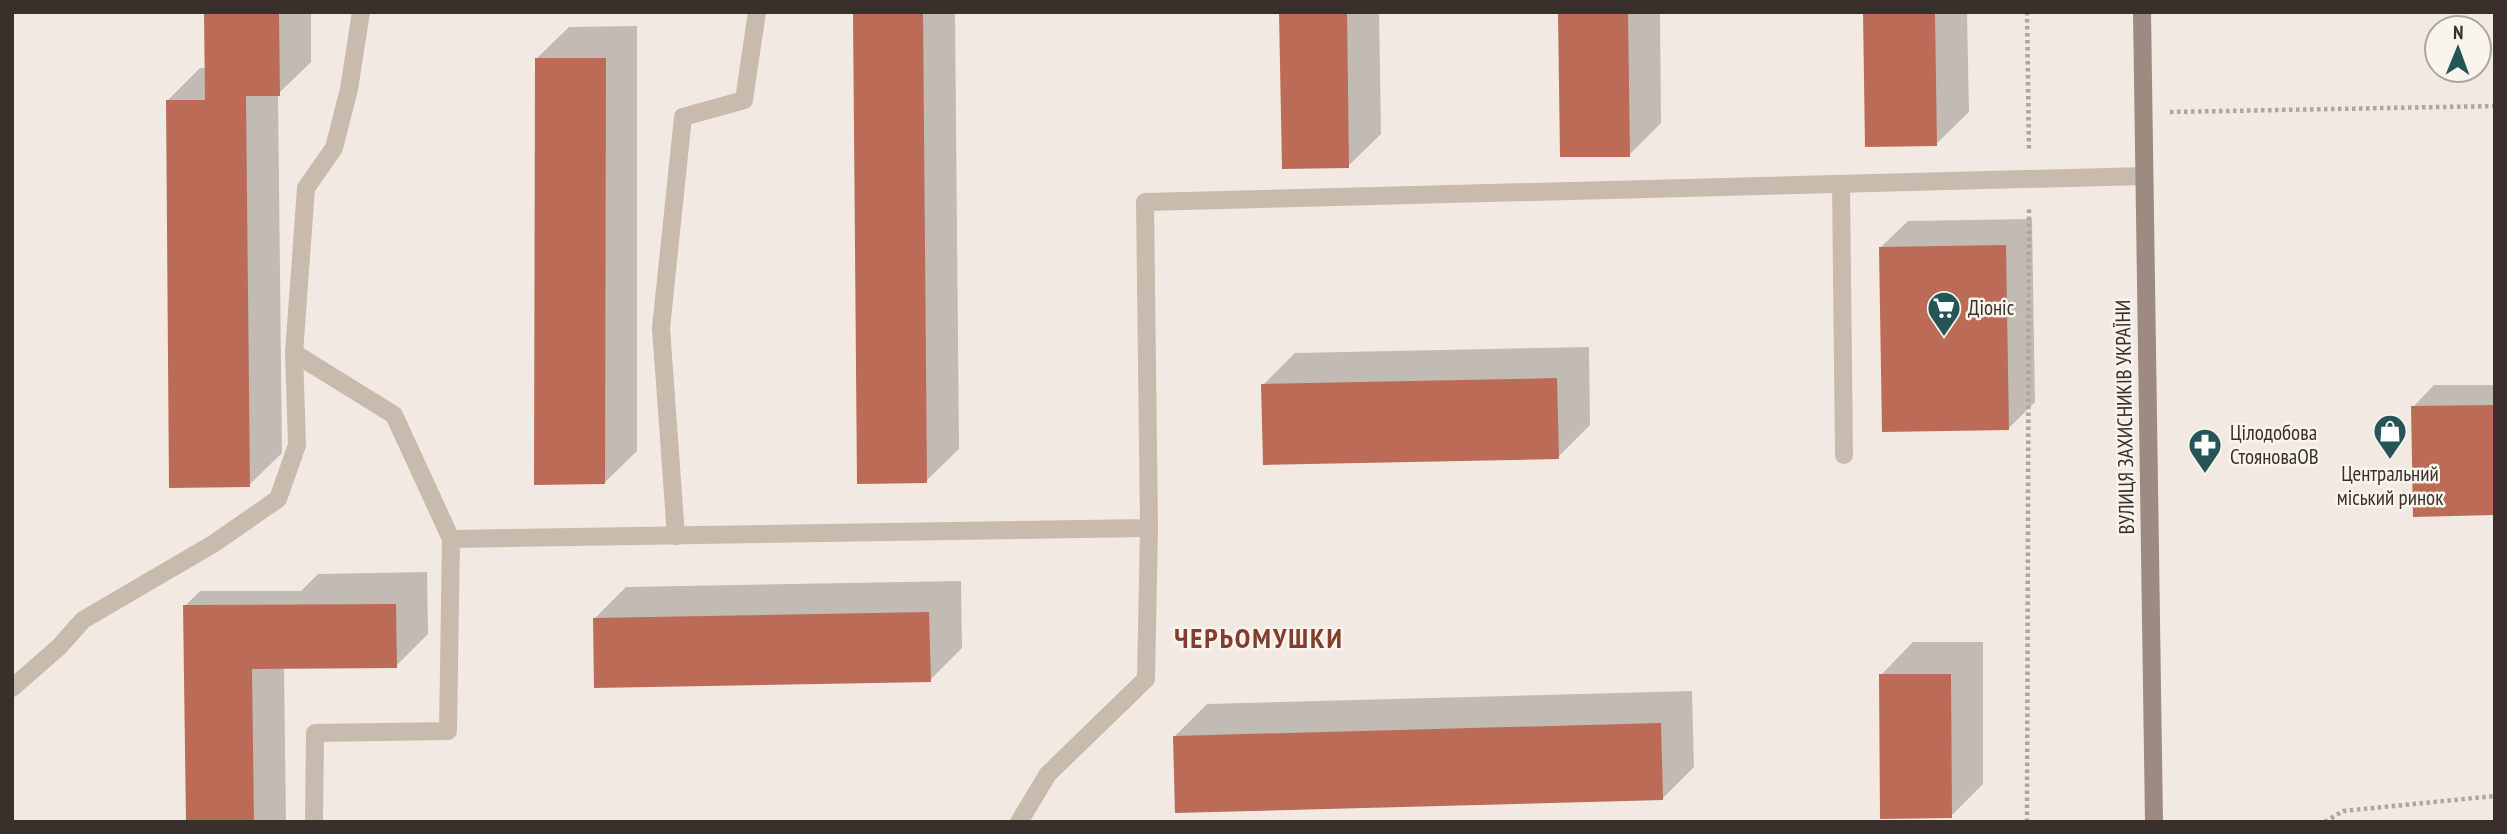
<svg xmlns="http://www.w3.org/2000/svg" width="2507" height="834" viewBox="0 0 2507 834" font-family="'PT Sans Narrow',sans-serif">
<rect width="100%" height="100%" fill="#f2eae2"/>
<g fill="#0003">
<path d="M 206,12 L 311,12 L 311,62 L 278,94 L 282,453 L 249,485 L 168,100 L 200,68 L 206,68 Z"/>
<path d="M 855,12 L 955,12 L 959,449 L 926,481 Z"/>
<path d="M 1281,12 L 1379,12 L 1381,134 L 1348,166 Z"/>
<path d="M 1560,12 L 1660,12 L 1661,123 L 1629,155 Z"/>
<path d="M 1865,12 L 1967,12 L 1969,112 L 1936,144 Z"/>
<path d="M 637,26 L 637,451 L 604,483 L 536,59 L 569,27 Z"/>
<path d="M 2032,219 L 2035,402 L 2009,428 L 1881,247 L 1908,221 Z"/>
<path d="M 1589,347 L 1590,425 L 1558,457 L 1263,385 L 1295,353 Z"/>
<path d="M 2434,385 L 2495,385 L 2495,514 L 2413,407 Z"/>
<path d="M 427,572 L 428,634 L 396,666 L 284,668 L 286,822 L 188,822 L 185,606 L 200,591 L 301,591 L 318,574 Z"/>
<path d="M 961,581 L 962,648 L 930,680 L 594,619 L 626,587 Z"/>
<path d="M 1913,642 L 1983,642 L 1983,784 L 1951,816 L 1881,675 Z"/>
<path d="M 1692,691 L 1694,767 L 1662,799 L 1175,736 L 1207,704 Z"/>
</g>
<g fill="#bc6c56">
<path d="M 204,12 L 279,12 L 280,96 L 246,96 L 250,487 L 169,488 L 166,100 L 205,100 Z"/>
<path d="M 853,12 L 923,12 L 927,483 L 857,484 Z"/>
<path d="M 1279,12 L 1347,12 L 1349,168 L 1282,169 Z"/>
<path d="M 1558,12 L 1628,12 L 1630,157 L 1560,157 Z"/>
<path d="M 1863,12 L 1935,12 L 1937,146 L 1865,147 Z"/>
<path d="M 535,58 L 606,58 L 605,484 L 534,485 Z"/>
<path d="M 2006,245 L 2009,430 L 1882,432 L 1879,247 Z"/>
<path d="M 1557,378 L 1559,459 L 1263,465 L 1261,384 Z"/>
<path d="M 2495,405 L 2495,515 L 2413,517 L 2411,406 Z"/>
<path d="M 396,604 L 397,668 L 252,669 L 254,822 L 186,822 L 183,605 Z"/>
<path d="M 929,612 L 931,682 L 594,688 L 593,618 Z"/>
<path d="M 1879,674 L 1951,674 L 1952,818 L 1880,819 Z"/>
<path d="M 1661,723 L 1663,800 L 1175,813 L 1173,736 Z"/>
</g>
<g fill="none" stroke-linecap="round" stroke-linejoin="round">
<g stroke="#b5a499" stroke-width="4.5" stroke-dasharray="3.5 3.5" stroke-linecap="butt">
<path d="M 2027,12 L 2029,151"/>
<path d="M 2170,112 L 2495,106"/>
<path d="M 2027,822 L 2029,209"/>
<path d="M 2325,822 L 2343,811 L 2495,796"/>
</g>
<g stroke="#c9baae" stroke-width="18">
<path d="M 1841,185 L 1844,455"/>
<path d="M 294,353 L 394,415 L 451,539"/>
<path d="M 676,536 L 661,328 L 683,117 L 744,100 L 757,12"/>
<path d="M 12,688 L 59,647 L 83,620 L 213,544 L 278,499 L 297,445 L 294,353 L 306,188 L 334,148 L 349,89 L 361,12"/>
<path d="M 314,822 L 315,733 L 448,731 L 451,539 L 1149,528 L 1145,202 L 2144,176"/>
<path d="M 1019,822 L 1048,774 L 1146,679 L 1149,528"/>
</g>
<path stroke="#9d8a80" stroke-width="18" d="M 2142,12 L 2154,822"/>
</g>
<defs>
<symbol id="supermarket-pin" viewBox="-11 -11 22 30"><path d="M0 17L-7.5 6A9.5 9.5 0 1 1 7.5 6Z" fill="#255557" stroke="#f9f4ee"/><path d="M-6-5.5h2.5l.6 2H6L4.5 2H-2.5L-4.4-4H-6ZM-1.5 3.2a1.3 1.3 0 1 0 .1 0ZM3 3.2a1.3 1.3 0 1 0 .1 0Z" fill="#fff"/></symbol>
<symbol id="shop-pin" viewBox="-11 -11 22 30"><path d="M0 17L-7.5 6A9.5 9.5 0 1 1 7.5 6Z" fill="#255557" stroke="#f9f4ee"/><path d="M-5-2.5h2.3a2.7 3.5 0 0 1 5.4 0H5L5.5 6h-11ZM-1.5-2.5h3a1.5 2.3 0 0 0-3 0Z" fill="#fff"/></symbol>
<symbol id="pharmacy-pin" viewBox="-11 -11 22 30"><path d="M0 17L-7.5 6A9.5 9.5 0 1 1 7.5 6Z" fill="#255557" stroke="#f9f4ee"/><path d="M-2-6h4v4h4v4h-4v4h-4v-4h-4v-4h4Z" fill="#fff"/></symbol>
</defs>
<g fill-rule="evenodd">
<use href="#supermarket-pin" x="1925" y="289" width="38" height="52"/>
<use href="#shop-pin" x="2371" y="412" width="38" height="52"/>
<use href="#pharmacy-pin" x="2186" y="426" width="38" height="52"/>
</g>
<g text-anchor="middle" stroke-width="5" stroke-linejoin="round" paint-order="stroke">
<g font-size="21" fill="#39302c" stroke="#f9f4ee" text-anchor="start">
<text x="1968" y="315">Діоніс</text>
<text x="2230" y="440">Цілодобова<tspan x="2230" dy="24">СтояноваОВ</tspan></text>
<text x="2390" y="481" text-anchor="middle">Центральний<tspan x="2390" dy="24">міський ринок</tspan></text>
</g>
<g font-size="21" fill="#39302c" stroke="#f9f4ee">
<text transform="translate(2125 417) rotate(-91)" y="7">ВУЛИЦЯ ЗАХИСНИКІВ УКРАЇНИ</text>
</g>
<g font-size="28" font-weight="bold" letter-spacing="2" fill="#813e2c" stroke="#f9f4ee">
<text x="1259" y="648">ЧЕРЬОМУШКИ</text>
</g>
</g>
<rect width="2507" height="834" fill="none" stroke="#39302c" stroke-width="28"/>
<g transform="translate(2458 49) rotate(1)"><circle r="33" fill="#f9f4ee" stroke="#aca6a0" stroke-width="2"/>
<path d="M0-5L12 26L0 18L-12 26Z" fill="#255557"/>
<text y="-10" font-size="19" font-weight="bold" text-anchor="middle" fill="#39302c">N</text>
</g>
</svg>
